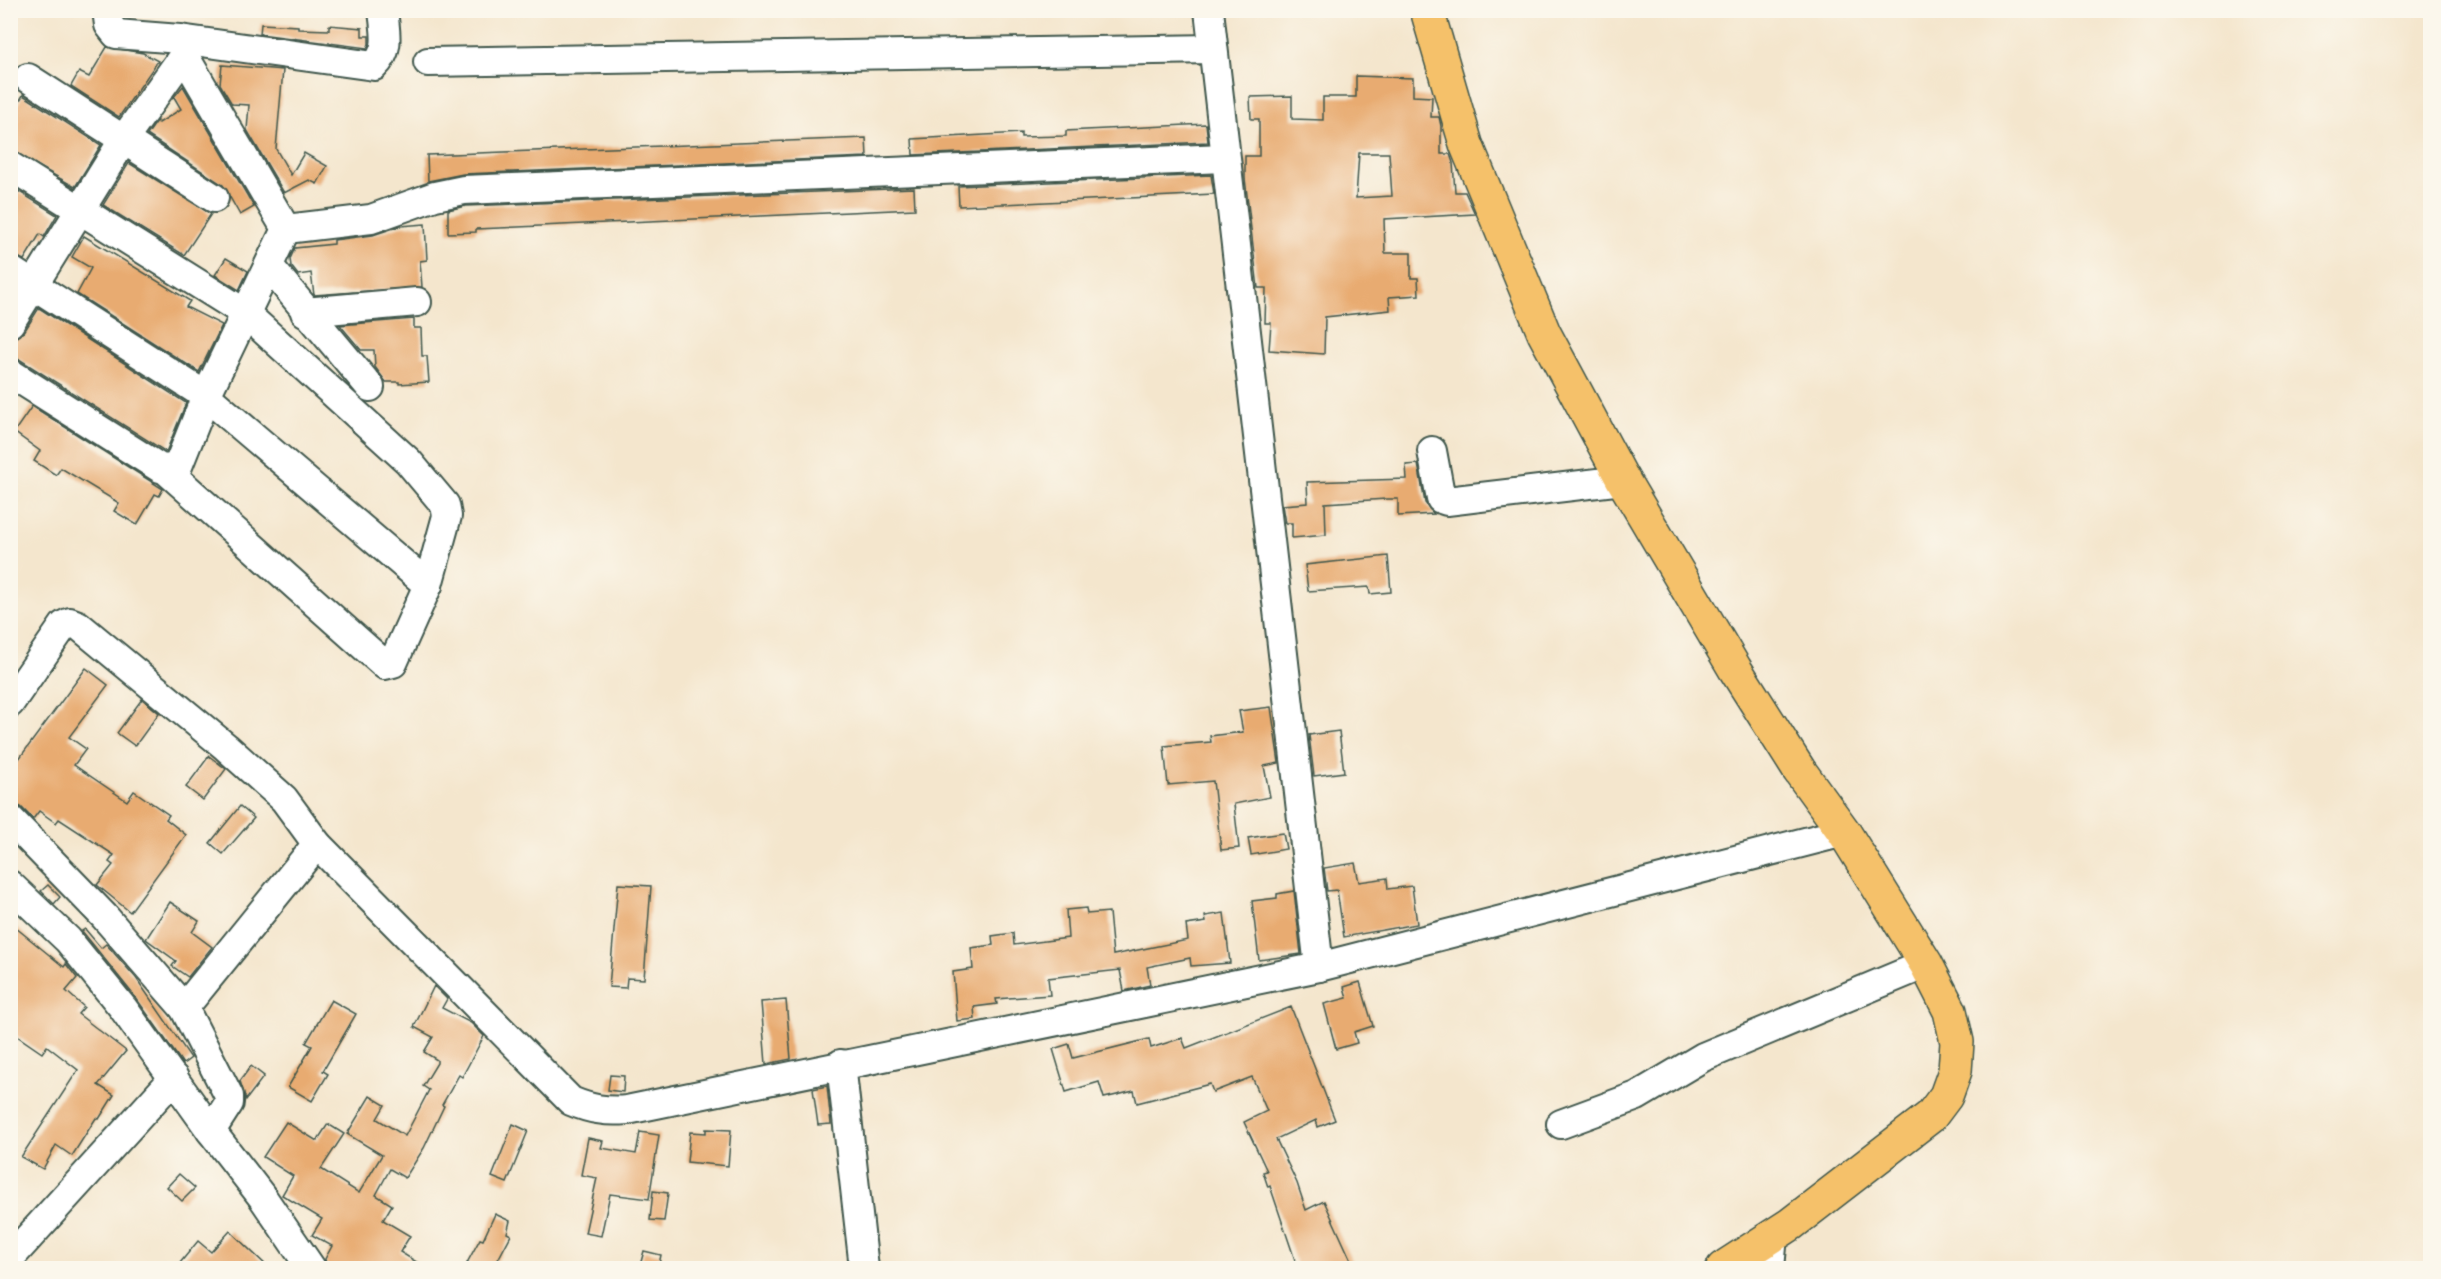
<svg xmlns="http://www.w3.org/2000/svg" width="2441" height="1279" viewBox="0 0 2441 1279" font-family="'Gochi Hand',sans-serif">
<rect width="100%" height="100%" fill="#fbf7ec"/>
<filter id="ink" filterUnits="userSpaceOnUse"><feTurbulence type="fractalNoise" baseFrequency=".0167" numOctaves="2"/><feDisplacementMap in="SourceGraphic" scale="12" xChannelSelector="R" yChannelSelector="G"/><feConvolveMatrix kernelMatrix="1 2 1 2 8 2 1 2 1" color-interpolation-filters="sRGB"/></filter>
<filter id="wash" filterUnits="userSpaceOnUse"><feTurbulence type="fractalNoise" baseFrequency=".008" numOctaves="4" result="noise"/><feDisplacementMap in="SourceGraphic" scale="24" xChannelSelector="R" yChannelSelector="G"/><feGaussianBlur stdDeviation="1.35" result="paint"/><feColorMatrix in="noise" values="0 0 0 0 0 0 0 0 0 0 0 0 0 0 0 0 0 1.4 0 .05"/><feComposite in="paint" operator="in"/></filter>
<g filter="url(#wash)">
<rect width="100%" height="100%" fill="#f4e6cd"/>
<g id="blocks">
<g fill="#e8ab71" fill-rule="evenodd">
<path d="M 261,24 L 298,26 L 298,29 L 329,30 L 329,25 L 362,28 L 362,36 L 369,36 L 369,44 L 367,48 L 260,34 Z"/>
<path d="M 107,47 L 143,53 L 158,61 L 119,117 L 71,86 L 79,72 L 89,77 Z"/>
<path d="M 222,65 L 283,70 L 276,149 L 291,175 L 304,153 L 327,166 L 317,184 L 309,180 L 284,193 L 247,130 L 249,105 L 232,104 L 220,84 Z"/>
<path d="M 1356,76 L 1413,78 L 1413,96 L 1432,97 L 1431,117 L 1439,117 L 1441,126 L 1441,154 L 1450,154 L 1453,163 L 1455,192 L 1465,192 L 1475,214 L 1384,219 L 1385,253 L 1411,253 L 1411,278 L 1418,278 L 1419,295 L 1389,297 L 1390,310 L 1325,317 L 1324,354 L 1269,350 L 1271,323 L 1265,323 L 1266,288 L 1258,288 L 1245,178 L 1245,156 L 1259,156 L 1259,119 L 1251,119 L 1250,97 L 1292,96 L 1292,119 L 1323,120 L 1323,97 L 1356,97 ZM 1359,153 L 1389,153 L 1392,196 L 1356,198 Z"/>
<path d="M 183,86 L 254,207 L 240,215 L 223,185 L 147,135 L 157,121 L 159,123 L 181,109 L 174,97 Z"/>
<path d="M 23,95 L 101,145 L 75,187 L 10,150 L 10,117 Z"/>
<path d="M 1206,124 L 1208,142 L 913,155 L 912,139 L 1021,133 L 1021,137 L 1066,136 L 1066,131 Z"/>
<path d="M 866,138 L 867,157 L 463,174 L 428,181 L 427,155 Z"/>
<path d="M 129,163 L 211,214 L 184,255 L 103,205 Z"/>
<path d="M 1211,175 L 1214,194 L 959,206 L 958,186 Z"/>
<path d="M 10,186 L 57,215 L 44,237 L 40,234 L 24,260 L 10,254 Z"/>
<path d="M 914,188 L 915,209 L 476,229 L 476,232 L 448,233 L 448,210 L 466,206 Z"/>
<path d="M 425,224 L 427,260 L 420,261 L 422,287 L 314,295 L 311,273 L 298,275 L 291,266 L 290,259 L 295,248 L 334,244 L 334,240 L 373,235 L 400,226 Z"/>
<path d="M 84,236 L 190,301 L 186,307 L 222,325 L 199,372 L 77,294 L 91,268 L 72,257 Z"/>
<path d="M 226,258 L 248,271 L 239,290 L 215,275 Z"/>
<path d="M 39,308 L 186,403 L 166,452 L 19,359 L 10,357 L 10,339 L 24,332 Z"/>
<path d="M 414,319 L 414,328 L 421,328 L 422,356 L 427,356 L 429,382 L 399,384 L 399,382 L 386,382 L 375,367 L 374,350 L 361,350 L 340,325 Z"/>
<path d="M 32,406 L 163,489 L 159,496 L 155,494 L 137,525 L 114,511 L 119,503 L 61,468 L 56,475 L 34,461 L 40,451 L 14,432 Z"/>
<path d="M 1418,464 L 1425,503 L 1434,514 L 1398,516 L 1398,499 L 1386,499 L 1325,503 L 1326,535 L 1292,538 L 1292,523 L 1285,523 L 1282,505 L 1308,503 L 1307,482 L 1407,479 L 1406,465 Z"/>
<path d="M 1388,556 L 1391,592 L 1370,594 L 1369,587 L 1308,591 L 1305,565 Z"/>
<path d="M 86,668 L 108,685 L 69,737 L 86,749 L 74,765 L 127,801 L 134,791 L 169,815 L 166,819 L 186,835 L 130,912 L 97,885 L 113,865 L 109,862 L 114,855 L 59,819 L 56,823 L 39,811 L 33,819 L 21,807 L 10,803 L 10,771 Z"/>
<path d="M 142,699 L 159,713 L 135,746 L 117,733 Z"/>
<path d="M 1271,707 L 1279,763 L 1264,766 L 1270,797 L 1234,804 L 1239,848 L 1221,850 L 1213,781 L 1168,785 L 1164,746 L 1211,742 L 1210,736 L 1243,732 L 1239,711 Z"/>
<path d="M 1339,731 L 1344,772 L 1314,776 L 1309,735 Z"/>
<path d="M 209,756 L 226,769 L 203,800 L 186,787 Z"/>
<path d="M 240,806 L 254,818 L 223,854 L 210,843 Z"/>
<path d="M 1283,833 L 1286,849 L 1251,855 L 1248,838 Z"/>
<path d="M 1355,863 L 1359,882 L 1387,878 L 1388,889 L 1412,886 L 1417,924 L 1344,937 L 1337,890 L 1327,891 L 1324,868 Z"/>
<path d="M 618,884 L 651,886 L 644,979 L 627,978 L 626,988 L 609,987 Z"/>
<path d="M 48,885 L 60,897 L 54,904 L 41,891 Z"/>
<path d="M 1294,891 L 1301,954 L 1259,960 L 1252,901 L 1277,898 L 1277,894 Z"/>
<path d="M 170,902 L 199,921 L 192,932 L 212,947 L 188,977 L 172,966 L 176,961 L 146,939 Z"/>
<path d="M 1086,908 L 1087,914 L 1109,912 L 1113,955 L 1188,940 L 1186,925 L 1206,922 L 1205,916 L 1224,913 L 1230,963 L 1191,966 L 1190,958 L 1147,967 L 1150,985 L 1124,991 L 1120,970 L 1048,978 L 1050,995 L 996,999 L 997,1004 L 974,1007 L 975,1019 L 957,1021 L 953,972 L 973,969 L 971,948 L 993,945 L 992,936 L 1013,933 L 1014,945 L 1068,938 L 1066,910 Z"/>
<path d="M 10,923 L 64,967 L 66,964 L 77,978 L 66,991 L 84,1007 L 78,1014 L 126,1051 L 98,1085 L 114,1095 L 99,1119 L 96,1118 L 72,1156 L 56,1145 L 43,1169 L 21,1157 L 78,1070 L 47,1046 L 42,1053 L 10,1031 Z"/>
<path d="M 85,929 L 101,948 L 106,944 L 136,978 L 191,1058 L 183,1064 L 136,998 L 82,931 Z"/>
<path d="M 1360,982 L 1373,1026 L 1354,1032 L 1357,1043 L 1336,1049 L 1324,1004 L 1347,998 L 1344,987 Z"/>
<path d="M 434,986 L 447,999 L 442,1008 L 471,1023 L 484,1036 L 462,1077 L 459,1075 L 442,1105 L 444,1106 L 424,1148 L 405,1178 L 390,1169 L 376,1195 L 392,1205 L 383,1220 L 410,1236 L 400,1252 L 428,1269 L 327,1269 L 325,1259 L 332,1246 L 312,1235 L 322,1219 L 282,1195 L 293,1176 L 263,1157 L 286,1122 L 317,1141 L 328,1124 L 344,1134 L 321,1169 L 359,1193 L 382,1155 L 347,1134 L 370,1096 L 385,1105 L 377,1119 L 405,1136 L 429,1090 L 423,1086 L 437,1063 L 437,1060 L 424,1052 L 433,1037 L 414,1027 Z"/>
<path d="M 331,1000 L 356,1014 L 323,1071 L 328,1074 L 312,1101 L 288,1087 L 312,1046 L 306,1043 Z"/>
<path d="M 786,1000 L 791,1059 L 766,1064 L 761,1002 Z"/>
<path d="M 1291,1007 L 1335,1120 L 1318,1127 L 1316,1120 L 1276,1139 L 1297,1183 L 1306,1210 L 1324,1201 L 1355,1269 L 1298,1269 L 1270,1186 L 1268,1187 L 1263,1172 L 1267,1171 L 1244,1122 L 1267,1111 L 1252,1077 L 1213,1092 L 1210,1084 L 1137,1103 L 1134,1091 L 1104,1098 L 1099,1082 L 1066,1092 L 1053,1049 L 1069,1044 L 1073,1058 L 1149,1039 L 1151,1048 L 1182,1038 L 1186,1048 Z"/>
<path d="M 251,1066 L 264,1076 L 246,1100 L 240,1081 Z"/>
<path d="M 610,1075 L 624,1076 L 623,1092 L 608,1090 Z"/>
<path d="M 827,1086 L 831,1124 L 818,1125 L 813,1089 Z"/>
<path d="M 513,1124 L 528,1131 L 507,1183 L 492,1177 Z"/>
<path d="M 706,1129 L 731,1130 L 728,1166 L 687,1162 L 690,1132 L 706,1133 Z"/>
<path d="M 640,1132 L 659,1135 L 649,1199 L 610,1194 L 601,1236 L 585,1233 L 597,1178 L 581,1175 L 588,1138 L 603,1141 L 601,1148 L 636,1154 Z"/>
<path d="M 179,1174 L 195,1188 L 182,1201 L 167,1187 Z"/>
<path d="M 653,1191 L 668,1193 L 664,1221 L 650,1220 Z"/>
<path d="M 495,1214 L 510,1221 L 507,1233 L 511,1235 L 493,1269 L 476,1269 L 467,1263 L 480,1239 L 483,1240 Z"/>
<path d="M 230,1231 L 270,1269 L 175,1269 L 198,1241 L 211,1252 Z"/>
<path d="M 644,1251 L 661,1255 L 658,1269 L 639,1269 Z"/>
</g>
</g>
</g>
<g filter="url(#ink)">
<use href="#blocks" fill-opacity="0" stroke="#3f564b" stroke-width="1.5"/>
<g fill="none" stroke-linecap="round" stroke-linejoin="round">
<defs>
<g id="minor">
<path d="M 107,10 L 109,25 L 116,34 L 180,39 L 374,66 C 391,50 385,32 383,10"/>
<path d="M 1209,10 L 1319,967"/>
<path d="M 428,62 L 1213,49"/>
<path d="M 28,78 L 214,198"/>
<path d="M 10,166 L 245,313 L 408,461 L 445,505 L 447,516 L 428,585 L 393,663 L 385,665 L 166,470"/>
<path d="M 286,229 L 371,219 L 435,196 L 464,190 L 1224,158"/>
<path d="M 269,266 L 370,387"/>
<path d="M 10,270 L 206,396 L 428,585"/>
<path d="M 305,312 L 417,302"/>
<path d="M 10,323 L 124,139 L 184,55"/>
<path d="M 10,373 L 160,468 L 172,469 L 178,466 L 206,396 L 286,229 L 184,55 L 180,39"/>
<path d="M 1432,451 L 1441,499 L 1447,501 L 1623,480"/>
<path d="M 10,703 L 64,625 L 70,622 L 78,625 L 226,747 L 284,799 L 317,844 L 571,1101 C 590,1109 606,1112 627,1110 L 1319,967 L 1844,832"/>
<path d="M 10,819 L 104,916 L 184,1008 L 229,1096 L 229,1103 L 211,1131"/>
<path d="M 10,885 L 68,940 L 123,1008 L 211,1131 L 263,1198 L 311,1268"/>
<path d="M 184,1008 L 317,844"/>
<path d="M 841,1064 L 864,1268"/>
<path d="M 1561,1124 L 1637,1096 L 1703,1057 L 1926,964"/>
<path d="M 10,1258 L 174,1078"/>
<path d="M 1770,1268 L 1773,1236"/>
</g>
<path id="major" d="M 1427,10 L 1466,144 L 1544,333 L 1623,480 L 1735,669 L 1799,770 L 1844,832 L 1926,964 L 1950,1011 L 1957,1042 L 1955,1071 L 1946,1096 L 1931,1116 L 1791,1224 L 1723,1268"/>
</defs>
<use href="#minor" stroke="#3f564b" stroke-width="32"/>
<use href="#major" stroke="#3f564b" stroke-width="36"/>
<use href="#minor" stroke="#fff" stroke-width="28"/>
<use href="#major" stroke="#f5c16b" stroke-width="33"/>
</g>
</g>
<rect width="2441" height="1279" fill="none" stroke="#fbf7ec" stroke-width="36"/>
</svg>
